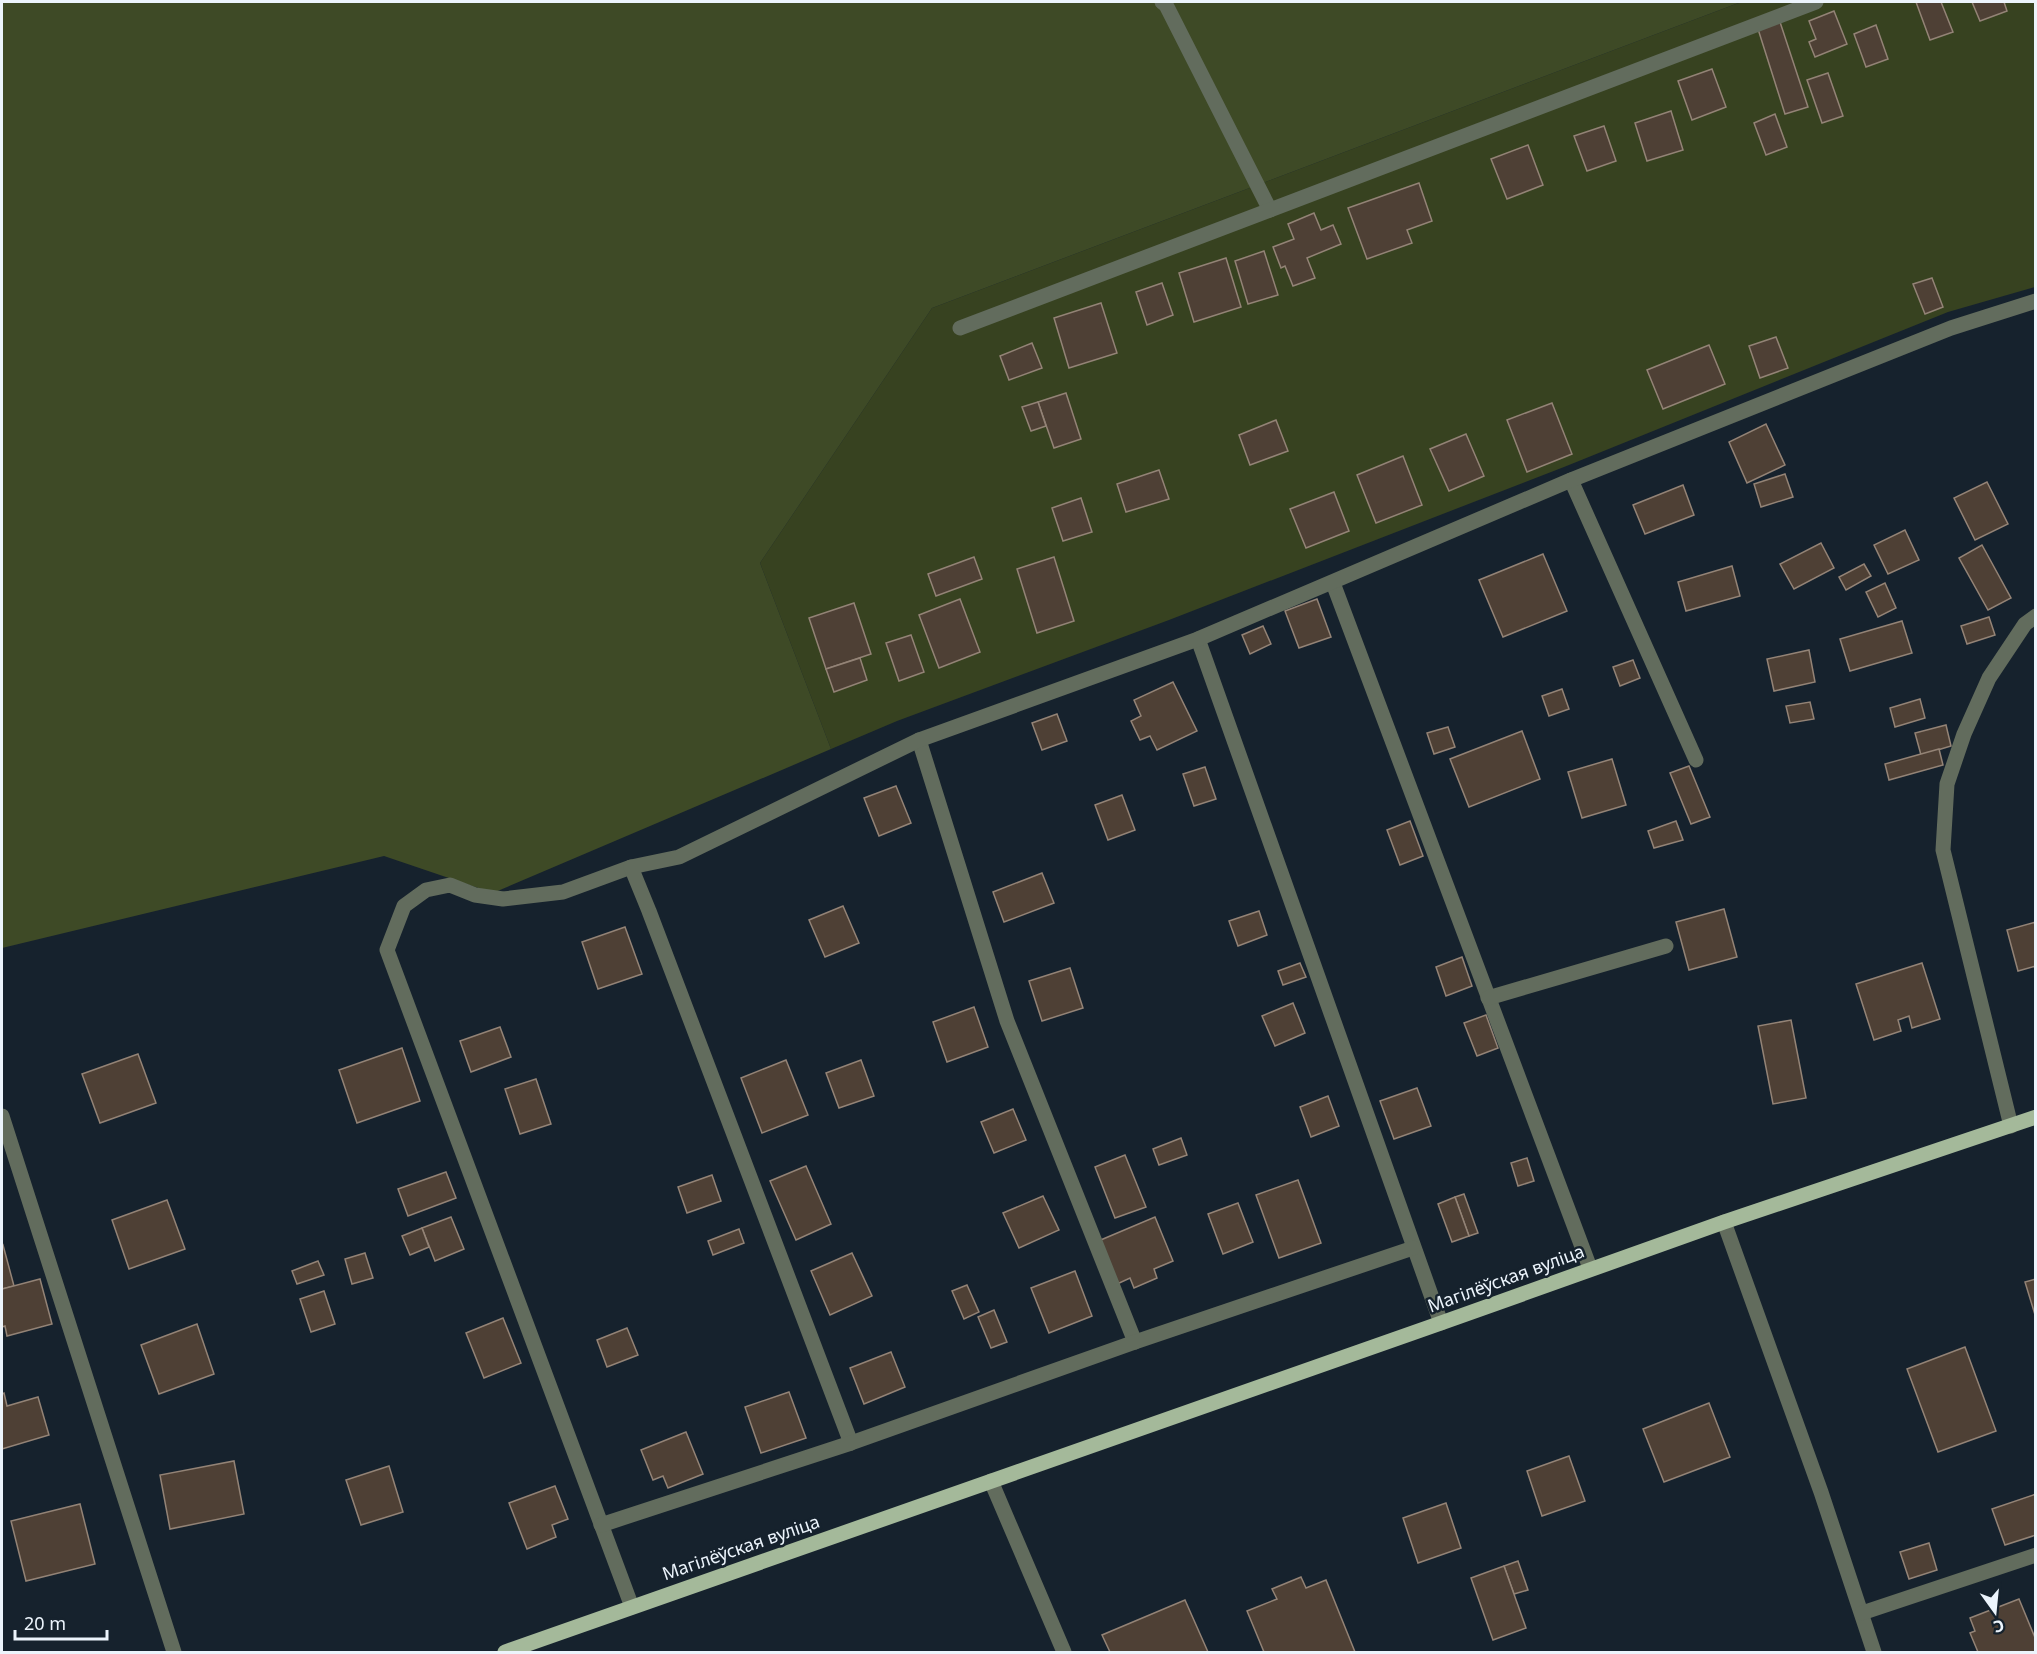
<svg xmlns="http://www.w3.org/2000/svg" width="2037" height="1654" viewBox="0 0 2037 1654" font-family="'Noto Sans',sans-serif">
<rect width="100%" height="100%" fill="#16222d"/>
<path fill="#374220" d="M 1741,2 L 2035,2 L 2035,287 L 1948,312 L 1564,467 L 1169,620 L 897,721 L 831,749 L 760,563 L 932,308 Z"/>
<path fill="#3e4a26" d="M 2,2 L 1741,2 L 932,308 L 760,563 L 831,749 L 493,893 L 384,856 L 2,948 Z"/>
<g fill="#4e4035" stroke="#938376" stroke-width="1.5">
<path d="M 1916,2 L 1941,2 L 1953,32 L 1930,40 Z"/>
<path d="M 1972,2 L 2004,2 L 2007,11 L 1980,21 Z"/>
<path d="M 1834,11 L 1847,44 L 1815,57 L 1809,42 L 1816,39 L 1809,21 Z"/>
<path d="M 1780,22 L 1808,107 L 1785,114 L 1758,29 Z"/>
<path d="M 1876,25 L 1888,59 L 1866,67 L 1854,34 Z"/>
<path d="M 1712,69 L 1726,107 L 1692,120 L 1678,81 Z"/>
<path d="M 1828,73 L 1843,116 L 1822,123 L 1807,80 Z"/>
<path d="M 1671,111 L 1683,150 L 1647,161 L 1635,123 Z"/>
<path d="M 1775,114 L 1787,147 L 1766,155 L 1754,123 Z"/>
<path d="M 1604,126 L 1616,161 L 1587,171 L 1574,136 Z"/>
<path d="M 1528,145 L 1543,185 L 1507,199 L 1491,159 Z"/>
<path d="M 1419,183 L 1432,221 L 1407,230 L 1412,243 L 1367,259 L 1348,208 Z"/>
<path d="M 1314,213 L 1321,230 L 1333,225 L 1341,244 L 1307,258 L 1315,278 L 1293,286 L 1285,266 L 1281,268 L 1273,247 L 1294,239 L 1288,224 Z"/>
<path d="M 1264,251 L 1278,295 L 1248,304 L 1235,261 Z"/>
<path d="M 1226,258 L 1241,307 L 1194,322 L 1179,273 Z"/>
<path d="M 1932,278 L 1943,307 L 1925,314 L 1913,284 Z"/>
<path d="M 1162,283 L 1173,315 L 1147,325 L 1136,292 Z"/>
<path d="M 1101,303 L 1117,353 L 1069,368 L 1054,318 Z"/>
<path d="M 1776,337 L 1788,368 L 1760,378 L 1749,346 Z"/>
<path d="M 1032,343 L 1042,368 L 1009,380 L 1000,356 Z"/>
<path d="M 1709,345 L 1725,384 L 1663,409 L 1647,370 Z"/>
<path d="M 1066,393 L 1081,439 L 1054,448 L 1038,402 Z"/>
<path d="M 1038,402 L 1046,426 L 1031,431 L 1022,407 Z"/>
<path d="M 1552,403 L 1572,454 L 1527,472 L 1507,420 Z"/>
<path d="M 1276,420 L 1288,451 L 1250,465 L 1239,435 Z"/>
<path d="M 1766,424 L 1785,465 L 1747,483 L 1729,442 Z"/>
<path d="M 1466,434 L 1484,476 L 1449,491 L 1430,449 Z"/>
<path d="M 1403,456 L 1422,505 L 1376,523 L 1357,475 Z"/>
<path d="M 1159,470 L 1169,499 L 1126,512 L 1117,484 Z"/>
<path d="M 1785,474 L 1793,497 L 1761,507 L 1754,484 Z"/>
<path d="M 1987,482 L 2008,524 L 1975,540 L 1954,498 Z"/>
<path d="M 1683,485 L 1694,515 L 1645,534 L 1633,505 Z"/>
<path d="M 1334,492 L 1349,531 L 1306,548 L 1290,509 Z"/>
<path d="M 1081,498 L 1092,532 L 1063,541 L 1052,508 Z"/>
<path d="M 1905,530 L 1919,560 L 1888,574 L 1874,545 Z"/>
<path d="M 1821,543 L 1834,568 L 1794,589 L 1780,564 Z"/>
<path d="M 1982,545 L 2011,598 L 1988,610 L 1959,558 Z"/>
<path d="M 1543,554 L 1567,611 L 1503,637 L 1479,580 Z"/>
<path d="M 974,557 L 982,579 L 936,596 L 928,574 Z"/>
<path d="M 1054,557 L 1074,621 L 1037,633 L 1017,569 Z"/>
<path d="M 1864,564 L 1871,576 L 1846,590 L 1839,577 Z"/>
<path d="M 1732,566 L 1740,596 L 1686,611 L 1678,582 Z"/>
<path d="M 1885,583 L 1896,608 L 1878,617 L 1866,592 Z"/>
<path d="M 960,599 L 980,652 L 939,668 L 919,615 Z"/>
<path d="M 1317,599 L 1331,637 L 1299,648 L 1285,611 Z"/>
<path d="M 854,603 L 871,654 L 826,669 L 809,618 Z"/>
<path d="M 1989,617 L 1995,635 L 1967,644 L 1961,626 Z"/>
<path d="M 1902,621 L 1912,653 L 1850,671 L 1840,639 Z"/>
<path d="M 1263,626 L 1271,644 L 1250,654 L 1242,635 Z"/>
<path d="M 911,635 L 924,672 L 899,681 L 886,643 Z"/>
<path d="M 1809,650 L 1815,682 L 1774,691 L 1767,659 Z"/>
<path d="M 860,658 L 867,680 L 834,692 L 826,669 Z"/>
<path d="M 1633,660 L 1640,678 L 1620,686 L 1613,667 Z"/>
<path d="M 1173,682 L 1197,731 L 1157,750 L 1150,736 L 1140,740 L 1131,721 L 1141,716 L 1134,700 Z"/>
<path d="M 1562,689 L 1569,709 L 1549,716 L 1542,696 Z"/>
<path d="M 1920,699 L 1925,718 L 1895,727 L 1890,708 Z"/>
<path d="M 1810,702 L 1814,719 L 1790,723 L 1786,706 Z"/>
<path d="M 1057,714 L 1067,741 L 1042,750 L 1032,723 Z"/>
<path d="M 1946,725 L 1951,746 L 1921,755 L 1915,733 Z"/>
<path d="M 1448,727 L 1455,747 L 1434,754 L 1427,733 Z"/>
<path d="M 1522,731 L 1540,779 L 1469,807 L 1450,759 Z"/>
<path d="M 1939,749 L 1943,765 L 1889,780 L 1885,764 Z"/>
<path d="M 1612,759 L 1626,805 L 1582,818 L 1568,772 Z"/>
<path d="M 1689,766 L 1710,817 L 1691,824 L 1670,773 Z"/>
<path d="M 1205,767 L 1216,799 L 1194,806 L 1183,774 Z"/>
<path d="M 896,786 L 911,823 L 879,836 L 864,798 Z"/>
<path d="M 1122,795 L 1135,830 L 1108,840 L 1095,805 Z"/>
<path d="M 1410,821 L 1423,856 L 1400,865 L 1387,830 Z"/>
<path d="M 1676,821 L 1683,840 L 1654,848 L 1648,831 Z"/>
<path d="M 1042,873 L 1054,903 L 1004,922 L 993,892 Z"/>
<path d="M 843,906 L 859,943 L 825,957 L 809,920 Z"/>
<path d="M 1724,909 L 1737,957 L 1689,970 L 1676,922 Z"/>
<path d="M 1259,911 L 1267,935 L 1238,946 L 1229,921 Z"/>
<path d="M 2036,922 L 2036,966 L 2018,971 L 2007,930 Z"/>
<path d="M 625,927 L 642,974 L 598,989 L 582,942 Z"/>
<path d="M 1462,957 L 1472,986 L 1446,996 L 1436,967 Z"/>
<path d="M 1300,963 L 1306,977 L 1283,985 L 1278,971 Z"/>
<path d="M 1922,963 L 1940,1019 L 1912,1028 L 1909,1016 L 1898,1020 L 1901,1031 L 1874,1040 L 1856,984 Z"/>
<path d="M 1070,968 L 1083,1008 L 1042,1021 L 1029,981 Z"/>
<path d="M 1293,1003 L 1305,1033 L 1275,1046 L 1262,1016 Z"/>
<path d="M 974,1007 L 988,1047 L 947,1062 L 933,1022 Z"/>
<path d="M 1486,1015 L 1498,1048 L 1477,1056 L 1464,1023 Z"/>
<path d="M 1791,1020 L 1806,1098 L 1773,1104 L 1758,1026 Z"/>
<path d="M 500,1027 L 511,1057 L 471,1072 L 460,1041 Z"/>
<path d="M 402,1048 L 420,1101 L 357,1123 L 339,1070 Z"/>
<path d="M 138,1054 L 156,1103 L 100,1123 L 82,1074 Z"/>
<path d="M 786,1060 L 808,1115 L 762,1133 L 741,1078 Z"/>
<path d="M 861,1060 L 874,1096 L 839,1108 L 826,1073 Z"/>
<path d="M 536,1079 L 551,1124 L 520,1134 L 505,1089 Z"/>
<path d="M 1417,1088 L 1431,1126 L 1394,1139 L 1380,1101 Z"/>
<path d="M 1328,1096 L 1339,1126 L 1311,1137 L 1300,1107 Z"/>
<path d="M 1013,1109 L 1026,1140 L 994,1153 L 981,1122 Z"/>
<path d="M 1181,1138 L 1187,1155 L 1159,1165 L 1153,1149 Z"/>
<path d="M 1125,1155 L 1146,1207 L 1115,1218 L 1095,1167 Z"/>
<path d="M 1527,1158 L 1534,1181 L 1518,1186 L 1511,1163 Z"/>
<path d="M 806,1166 L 831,1224 L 796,1240 L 770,1181 Z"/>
<path d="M 446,1172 L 456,1198 L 408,1216 L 398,1189 Z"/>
<path d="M 712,1175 L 721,1201 L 687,1213 L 678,1187 Z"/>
<path d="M 1298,1180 L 1321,1243 L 1279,1258 L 1256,1195 Z"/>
<path d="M 1464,1194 L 1478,1233 L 1469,1236 L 1455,1197 Z"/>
<path d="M 1043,1196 L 1059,1230 L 1019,1248 L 1003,1213 Z"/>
<path d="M 1455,1197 L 1469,1236 L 1452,1242 L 1438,1204 Z"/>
<path d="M 167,1200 L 185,1249 L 129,1269 L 112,1220 Z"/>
<path d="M 1238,1203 L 1253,1242 L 1223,1254 L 1208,1214 Z"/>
<path d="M 451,1217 L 464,1249 L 435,1261 L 422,1228 Z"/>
<path d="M 1155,1217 L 1173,1261 L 1154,1269 L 1157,1278 L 1134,1288 L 1130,1278 L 1115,1285 L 1096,1242 Z"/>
<path d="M 422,1228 L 429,1247 L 410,1255 L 402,1236 Z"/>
<path d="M 739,1229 L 744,1243 L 713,1255 L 708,1241 Z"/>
<path d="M 3,1245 L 14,1286 L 2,1289 L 2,1246 Z"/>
<path d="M 365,1253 L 373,1278 L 352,1284 L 345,1259 Z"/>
<path d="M 852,1253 L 872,1296 L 830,1315 L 811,1271 Z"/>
<path d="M 318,1261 L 324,1275 L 297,1284 L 292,1271 Z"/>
<path d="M 1075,1271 L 1092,1316 L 1049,1333 L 1031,1288 Z"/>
<path d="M 40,1279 L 52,1324 L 7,1336 L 5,1326 L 2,1327 L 2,1289 Z"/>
<path d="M 2036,1279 L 2036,1318 L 2025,1282 Z"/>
<path d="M 967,1285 L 979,1312 L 964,1319 L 952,1291 Z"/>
<path d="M 324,1291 L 335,1324 L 311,1332 L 300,1299 Z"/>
<path d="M 994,1310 L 1007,1342 L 991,1348 L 978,1317 Z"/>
<path d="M 503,1318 L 521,1363 L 484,1378 L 466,1333 Z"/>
<path d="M 197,1324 L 214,1374 L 159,1394 L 141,1345 Z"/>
<path d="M 627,1328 L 638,1355 L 607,1367 L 597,1340 Z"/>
<path d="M 1965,1347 L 1996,1431 L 1938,1452 L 1907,1369 Z"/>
<path d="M 891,1352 L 905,1387 L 864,1404 L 850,1368 Z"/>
<path d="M 789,1392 L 806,1438 L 761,1453 L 745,1407 Z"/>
<path d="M 4,1393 L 7,1406 L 38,1397 L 49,1435 L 2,1449 L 2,1394 Z"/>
<path d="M 1709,1403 L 1730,1457 L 1664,1482 L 1643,1429 Z"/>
<path d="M 686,1432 L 703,1474 L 668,1488 L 663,1476 L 653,1480 L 641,1450 Z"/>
<path d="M 1569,1456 L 1585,1501 L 1542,1516 L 1527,1471 Z"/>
<path d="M 234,1461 L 244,1514 L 170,1529 L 160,1475 Z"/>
<path d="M 389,1466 L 403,1512 L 361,1525 L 346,1480 Z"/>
<path d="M 555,1486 L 568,1519 L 552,1525 L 556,1537 L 527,1549 L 509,1503 Z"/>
<path d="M 2036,1494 L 2036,1535 L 2005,1545 L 1992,1509 Z"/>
<path d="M 1446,1503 L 1461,1548 L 1418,1563 L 1403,1518 Z"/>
<path d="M 80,1504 L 95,1564 L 26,1581 L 11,1521 Z"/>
<path d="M 1929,1543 L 1937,1570 L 1909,1579 L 1900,1552 Z"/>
<path d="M 1518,1561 L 1528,1590 L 1514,1594 L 1504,1566 Z"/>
<path d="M 1504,1566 L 1526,1628 L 1493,1640 L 1471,1578 Z"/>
<path d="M 1301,1577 L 1306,1588 L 1326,1580 L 1355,1652 L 1264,1652 L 1247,1611 L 1277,1599 L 1272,1589 Z"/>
<path d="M 2019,1599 L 2036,1640 L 2036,1652 L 1978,1652 L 1970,1633 L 1975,1631 L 1970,1618 Z"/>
<path d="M 1185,1600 L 1208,1652 L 1110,1652 L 1102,1635 Z"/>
</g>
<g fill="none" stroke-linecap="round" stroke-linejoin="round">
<g stroke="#626c5d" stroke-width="15">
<path d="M 1162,2 L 1166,5 L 1270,210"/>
<path d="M 960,328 L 1816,2"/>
<path d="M 1571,480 L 1696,760"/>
<path d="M 1333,583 L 1590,1268"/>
<path d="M 1198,639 L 1441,1323"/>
<path d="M 919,740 L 1007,1021 L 1135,1342"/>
<path d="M 631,867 L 563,892 L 503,899 L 475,895 L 450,885 L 426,890 L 404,906 L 387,950 L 632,1607"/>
<path d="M 1488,998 L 1666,946"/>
<path d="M 2,1116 L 174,1652"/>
<path d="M 2011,1126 L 1943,850 L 1947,784 L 1964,734 L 1989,678 L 2025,624 L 2036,616"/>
<path d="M 1724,1222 L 1821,1492 L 1874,1652"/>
<path d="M 851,1443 L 649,911 L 631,867 L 679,857 L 919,740 L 1198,639 L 1571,480 L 1951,328 L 2036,301"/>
<path d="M 991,1481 L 1064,1652"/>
<path d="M 601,1525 L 851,1443 L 1135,1342 L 1413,1248"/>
<path d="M 1862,1613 L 2036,1555"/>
</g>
<path stroke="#a4b99a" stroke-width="15" d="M 505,1652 L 1441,1323 L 1724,1222 L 2036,1117"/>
</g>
<g text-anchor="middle" stroke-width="5" stroke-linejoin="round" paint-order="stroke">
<g font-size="18" fill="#ecf4fc" stroke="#16222d">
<text transform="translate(1506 1279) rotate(-20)" y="6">Магілёўская вуліца</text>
<text transform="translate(741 1548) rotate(-19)" y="6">Магілёўская вуліца</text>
</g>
</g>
<rect width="2037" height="1654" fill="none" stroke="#ecf4fc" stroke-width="6"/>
<g transform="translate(1995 1612) rotate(165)" stroke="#16222d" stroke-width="4.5" paint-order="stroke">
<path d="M0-4.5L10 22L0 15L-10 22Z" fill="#ecf4fc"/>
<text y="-9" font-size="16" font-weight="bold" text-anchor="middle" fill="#ecf4fc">С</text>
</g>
<path d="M15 1630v9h92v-9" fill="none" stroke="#ecf4fc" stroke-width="3"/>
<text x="24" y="1630" font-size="18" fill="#ecf4fc" stroke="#16222d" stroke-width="4.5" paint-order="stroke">20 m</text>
</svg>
